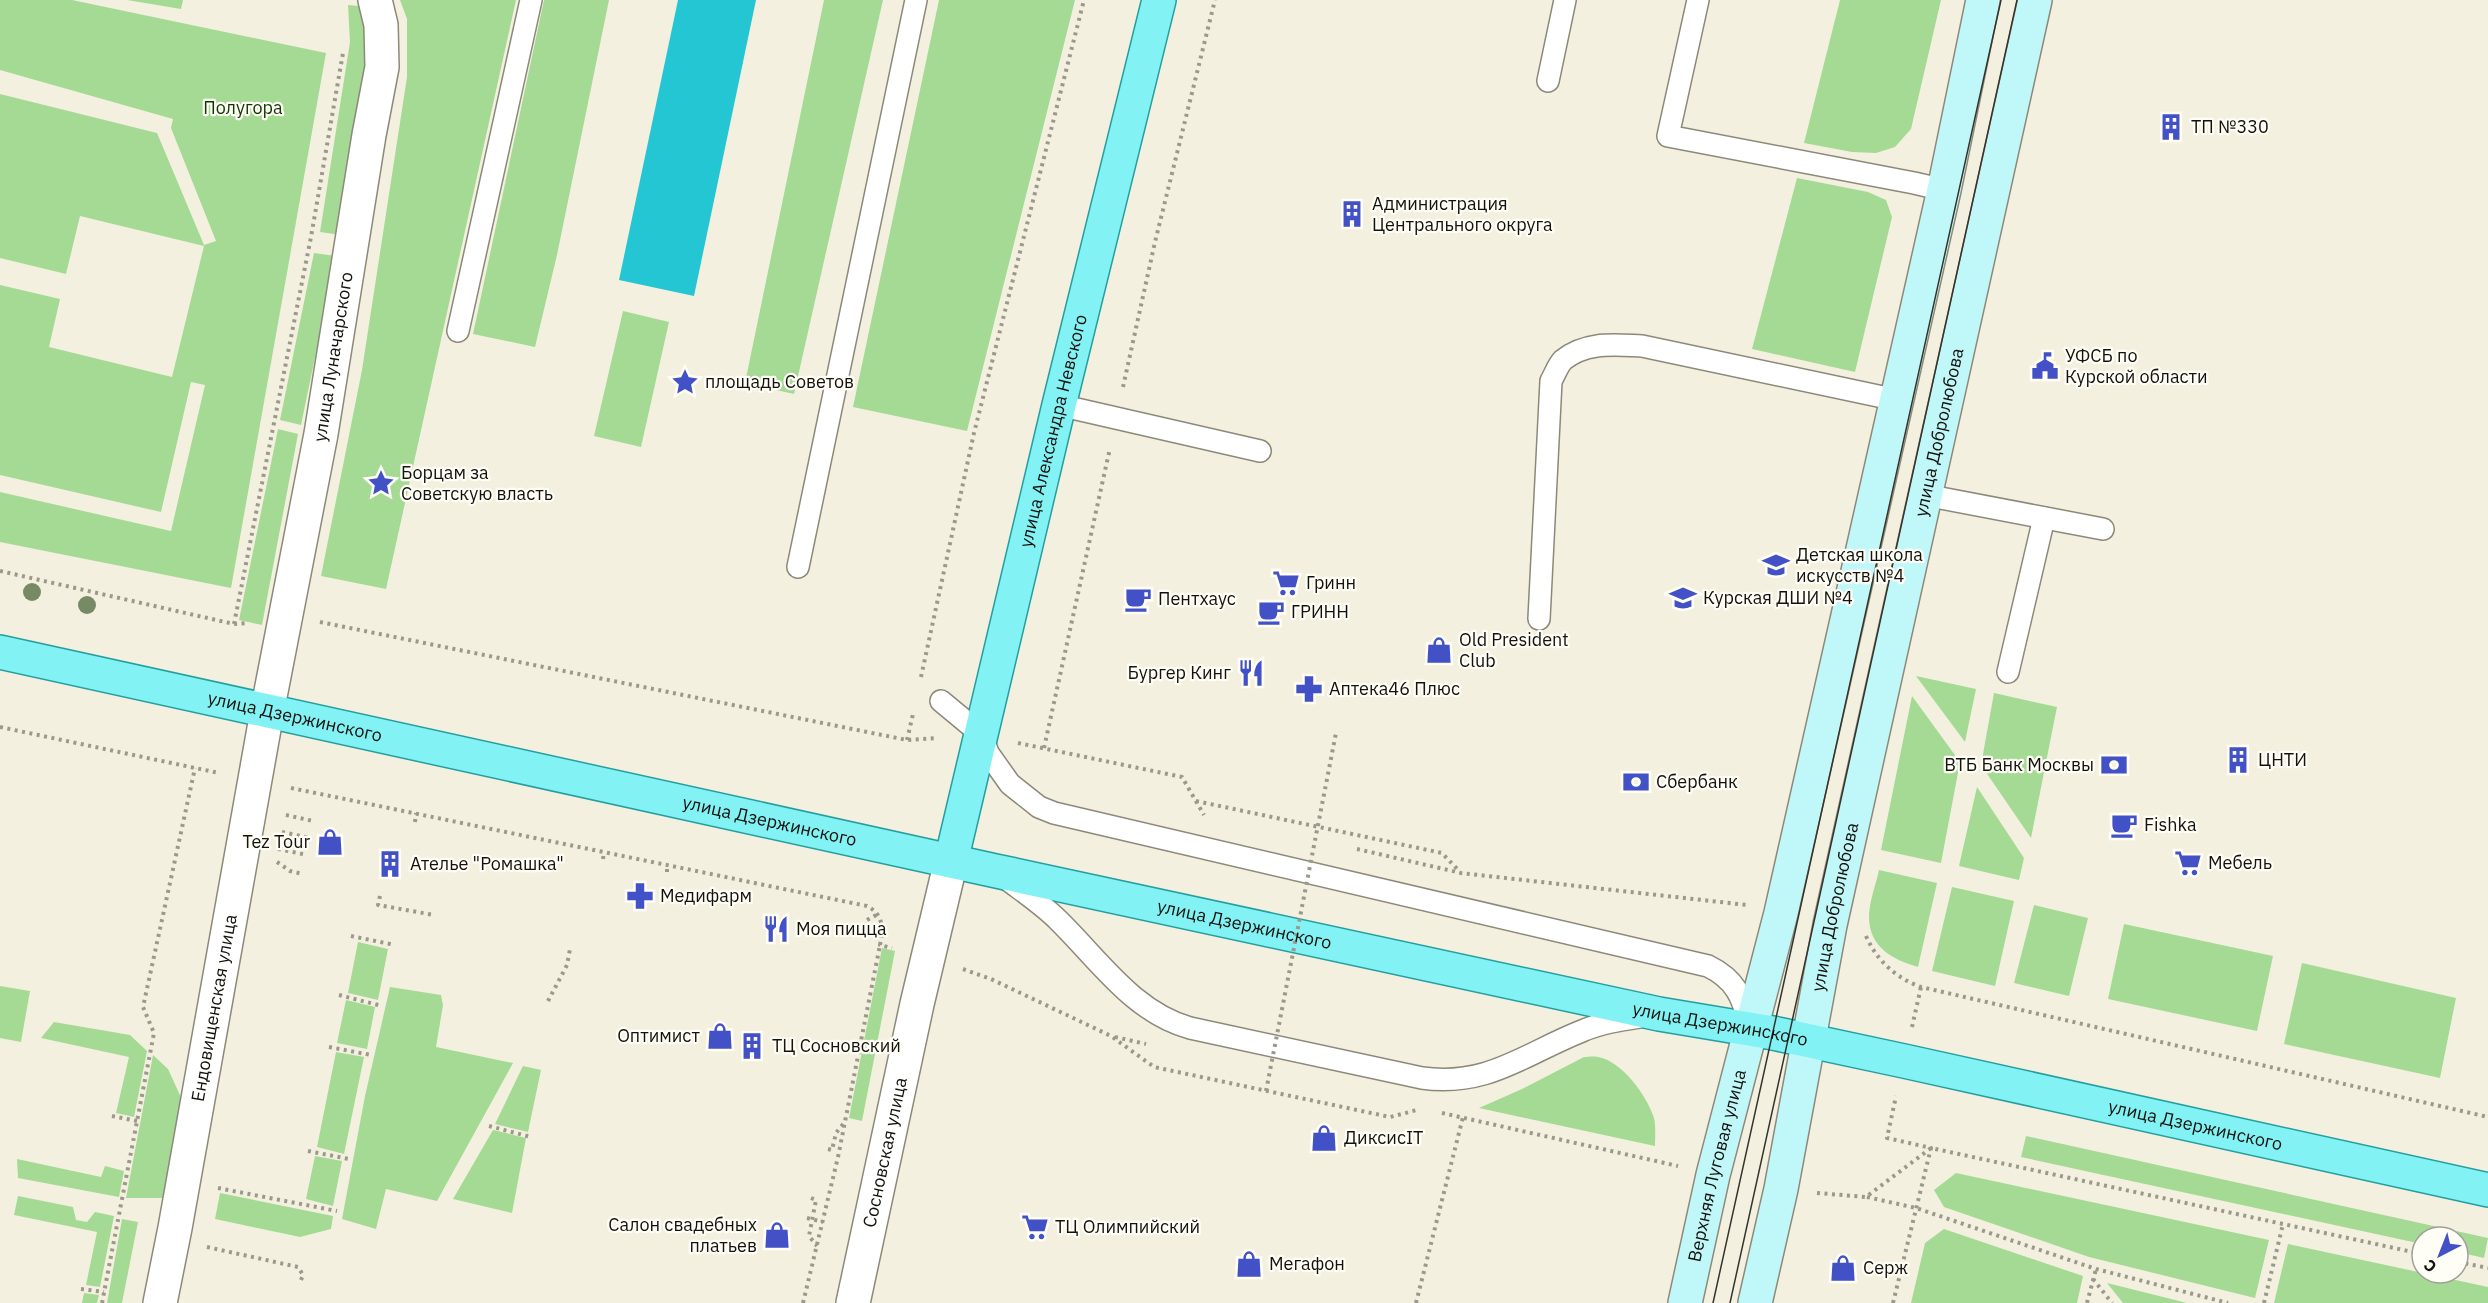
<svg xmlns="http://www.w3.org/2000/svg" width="2488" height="1303" viewBox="0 0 2488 1303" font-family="'IBM Plex Sans',sans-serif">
<rect width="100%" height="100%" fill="#f4f0e0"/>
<g fill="#a4da94">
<path d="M 0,0 L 72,0 L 326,53 L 231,588 L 0,542 L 0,492 L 171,531 L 205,385 L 191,382 L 161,512 L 0,475 L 0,285 L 60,299 L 49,347 L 172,377 L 204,246 L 80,216 L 66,274 L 0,258 L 0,94 L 157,133 L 204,245 L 216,241 L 171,128 L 173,119 L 0,70 Z"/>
<path d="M 127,0 L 183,0 L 181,9 Z"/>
<path d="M 400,0 L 516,0 L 386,589 L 321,576 L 362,370 L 407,77 L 407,19 Z"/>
<path d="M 544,0 L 609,0 L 557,255 L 535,347 L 473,334 Z"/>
<path d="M 824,0 L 883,0 L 794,394 L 745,383 Z"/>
<path d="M 939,0 L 1075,0 L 967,431 L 853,407 Z"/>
<path d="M 1840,0 L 1941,0 L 1911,129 L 1895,147 L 1876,153 L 1852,152 L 1804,143 Z"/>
<path d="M 348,5 L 369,7 L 373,29 L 341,235 L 320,232 L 350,42 Z"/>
<path d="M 1797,178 L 1868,192 L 1886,200 L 1892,217 L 1855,372 L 1752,349 Z"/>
<path d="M 314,253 L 336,256 L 301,425 L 280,420 Z"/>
<path d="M 623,311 L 669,322 L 641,447 L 594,436 Z"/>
<path d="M 278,429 L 298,434 L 262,625 L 239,620 Z"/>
<path d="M 1916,676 L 1976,689 L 1965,742 Z"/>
<path d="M 1994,693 L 2057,707 L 2031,838 L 1981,765 Z"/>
<path d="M 1912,696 L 1960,762 L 1941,863 L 1881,850 Z"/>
<path d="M 1977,787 L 2024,858 L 2019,880 L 1959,866 Z"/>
<path d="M 1879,870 L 1937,883 L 1918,967 C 1893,960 1869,947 1869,917 C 1869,902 1876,884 1879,870 Z"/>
<path d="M 1952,887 L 2014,901 L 1995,986 L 1932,971 Z"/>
<path d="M 2034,905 L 2088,918 L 2069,996 L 2014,983 Z"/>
<path d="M 2124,924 L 2273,956 L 2257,1031 L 2108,999 Z"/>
<path d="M 358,942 L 388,949 L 378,1000 L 348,993 Z"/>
<path d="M 882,948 L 895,951 L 862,1121 L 849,1118 Z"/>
<path d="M 2302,963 L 2456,998 L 2440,1078 L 2284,1044 Z"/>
<path d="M 0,986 L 30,991 L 21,1042 L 0,1038 Z"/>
<path d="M 390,987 L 441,995 L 443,1005 L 436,1047 L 513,1063 L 437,1201 L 386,1189 L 376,1229 L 342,1219 L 365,1096 Z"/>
<path d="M 346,1000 L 375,1007 L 367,1049 L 337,1043 Z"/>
<path d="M 54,1022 L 130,1035 L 147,1051 L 134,1117 L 116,1113 L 129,1057 L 41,1038 Z"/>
<path d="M 336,1052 L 364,1057 L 344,1154 L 317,1147 Z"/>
<path d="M 153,1055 L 168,1069 L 184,1104 L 164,1198 L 126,1198 Z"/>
<path d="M 1584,1057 C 1588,1057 1594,1056 1598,1057 C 1622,1061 1647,1096 1654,1118 C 1656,1126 1655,1138 1655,1146 L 1479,1108 L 1522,1089 Z"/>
<path d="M 523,1066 L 541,1070 L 528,1132 L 495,1124 Z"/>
<path d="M 493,1130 L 526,1138 L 512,1213 L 453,1199 Z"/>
<path d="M 2026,1136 L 2488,1238 L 2484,1258 L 2458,1252 L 2458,1237 L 2422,1237 L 2422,1244 L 2021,1157 Z"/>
<path d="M 315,1156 L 342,1161 L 333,1206 L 306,1199 Z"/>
<path d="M 17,1159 L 101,1177 L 105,1166 L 124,1171 L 119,1197 L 18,1178 Z"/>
<path d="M 1956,1173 L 2269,1240 L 2255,1298 L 2089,1257 L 1944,1207 L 1934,1190 Z"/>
<path d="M 220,1193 L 333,1216 L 331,1229 L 300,1237 L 215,1219 Z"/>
<path d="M 18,1196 L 73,1207 L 76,1220 L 87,1222 L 95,1212 L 114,1216 L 100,1287 L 86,1285 L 97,1232 L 14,1215 Z"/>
<path d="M 122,1219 L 138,1222 L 122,1303 L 107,1303 Z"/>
<path d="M 1944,1229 L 2083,1276 L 2077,1303 L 1911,1303 L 1925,1243 Z"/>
<path d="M 2288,1244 L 2488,1287 L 2488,1303 L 2274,1303 Z"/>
<path d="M 2107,1283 L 2187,1303 L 2123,1303 Z"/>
<path d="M 84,1293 L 99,1295 L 97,1303 L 82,1303 Z"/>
</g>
<path fill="#23c6d2" d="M 678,0 L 756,0 L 694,296 L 619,280 Z"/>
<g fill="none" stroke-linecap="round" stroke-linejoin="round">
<defs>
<g id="lane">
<path d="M 1698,0 L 1668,136 L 1914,183 L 1944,190"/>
<path d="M 1548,81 L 1565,0"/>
<path d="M 458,331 L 531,0"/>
<path d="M 1059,405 L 1260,451"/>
<path d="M 1925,495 L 2103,529"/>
<path d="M 798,567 L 916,0"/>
<path d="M 1539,619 L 1551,381 C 1555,374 1558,365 1563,360 C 1586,341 1615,345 1642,346 L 1897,400"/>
<path d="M 2008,672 L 2044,518"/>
<path d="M 941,701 L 982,735 L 988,753 L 1010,784 L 1039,807 L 1054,813 L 1708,966 C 1735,979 1743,997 1749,1025"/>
<path d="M 1004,877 C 1022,891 1042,904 1058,920 C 1099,960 1133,1012 1190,1028 L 1422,1078 C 1488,1087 1524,1054 1582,1031 C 1600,1023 1620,1020 1640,1017"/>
</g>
<g id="street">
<path id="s1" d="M 160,1303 L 175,1228 L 267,712 L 321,434 L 369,135 L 382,67 L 381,25 L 375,0"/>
<path id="s2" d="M 853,1303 L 917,1004 L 951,861"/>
</g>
<g id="secondary">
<path id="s3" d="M 1685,1303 L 1713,1175 L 1781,913 L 1944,190 L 1983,0"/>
<path id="s4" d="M 1755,1303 L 1781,1189 L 1830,925 L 2035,0"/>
</g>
<g id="primary">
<path id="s5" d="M 0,652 L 996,871 L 1659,1014 L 1773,1033 L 1904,1061 L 2488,1190"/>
<path id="s6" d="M 951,861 L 1059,405 L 1159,0"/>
</g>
</defs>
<use href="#lane" stroke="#8d897a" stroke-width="24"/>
<use href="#street" stroke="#8d897a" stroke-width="36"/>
<use href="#secondary" stroke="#8d897a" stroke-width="36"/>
<use href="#primary" stroke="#259e9e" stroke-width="36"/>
<g stroke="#9b988c" stroke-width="4" stroke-dasharray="3 4.5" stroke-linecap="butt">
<path d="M 1123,387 L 1155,242 L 1215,0"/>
<path d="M 0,571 L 234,624 L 247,623"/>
<path d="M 320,622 L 907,740 L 937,738"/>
<path d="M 234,624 L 311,237 L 343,53"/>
<path d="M 921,677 L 974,433 L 1084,0"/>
<path d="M 0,727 L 219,773"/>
<path d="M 907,740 L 913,714"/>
<path d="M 1018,743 L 1182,777 L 1204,815"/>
<path d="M 1044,748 L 1110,448"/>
<path d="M 291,788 L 867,906 C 884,915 883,928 880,945 L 892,948"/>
<path d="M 1196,801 L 1442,853 L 1460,872"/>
<path d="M 286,815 L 313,821"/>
<path d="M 415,822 L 416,813"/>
<path d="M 282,832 L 310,838"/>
<path d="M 278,849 L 307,855"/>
<path d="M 1357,849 L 1461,873 L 1747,905"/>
<path d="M 603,859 L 604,852"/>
<path d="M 277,862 L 290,871 L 303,874"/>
<path d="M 667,872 L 667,865"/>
<path d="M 380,896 L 378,905 L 434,915"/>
<path d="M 867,920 L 878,914"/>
<path d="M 351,936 L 395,945"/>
<path d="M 1866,936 C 1877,961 1896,978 1921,987 L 2488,1117"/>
<path d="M 963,969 L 991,979 L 1111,1036 L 1154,1067 L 1390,1117 L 1417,1110"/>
<path d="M 339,995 L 382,1006"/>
<path d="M 548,1001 L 567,965 L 570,949"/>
<path d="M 1912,1027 L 1921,987"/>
<path d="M 1115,1037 L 1146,1044"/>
<path d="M 329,1047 L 371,1055"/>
<path d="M 1442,1113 L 1678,1166"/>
<path d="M 112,1116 L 137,1121"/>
<path d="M 489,1126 L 531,1137"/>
<path d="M 828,1149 L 832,1150 L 836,1133 L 844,1123"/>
<path d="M 308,1151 L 349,1159"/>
<path d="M 218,1188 L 337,1211"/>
<path d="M 1817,1193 L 1866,1197 L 1931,1148 L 2422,1254"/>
<path d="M 1867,1197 L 1916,1208 L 2096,1269 L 2228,1303"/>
<path d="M 811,1198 L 816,1200 L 809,1236 L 817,1246"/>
<path d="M 807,1218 L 823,1222"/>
<path d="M 207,1247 L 298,1267 L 303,1275 L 301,1280"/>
<path d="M 2458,1262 L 2488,1268"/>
<path d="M 2093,1279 L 2112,1303"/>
<path d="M 81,1289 L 104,1292"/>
<path d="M 102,1303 L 154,1033 L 143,1007 L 195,768"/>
<path d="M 803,1303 L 838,1157 L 880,945"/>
<path d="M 1416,1303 L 1463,1117"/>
<path d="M 1893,1303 L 1931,1148 L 1887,1138 L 1896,1096"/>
<path d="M 2087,1303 L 2096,1269"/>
<path d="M 2264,1303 L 2283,1224"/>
</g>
<use href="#lane" stroke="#fff" stroke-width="21"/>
<use href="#street" stroke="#fff" stroke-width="33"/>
<use href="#secondary" stroke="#c0f8fa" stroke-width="33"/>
<use href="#primary" stroke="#82f2f4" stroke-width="33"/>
<g stroke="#35342c" stroke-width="1.5">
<path d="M 1713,1303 L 2001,0"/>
<path d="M 1730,1303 L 2017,0"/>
</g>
<path stroke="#9b988c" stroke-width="4" stroke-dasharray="3 4.5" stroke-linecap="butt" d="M 1266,1091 L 1336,733"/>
</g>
<g fill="#768a65">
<circle cx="32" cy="592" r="9"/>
<circle cx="87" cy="605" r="9"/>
</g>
<defs>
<symbol id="building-bare" viewBox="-9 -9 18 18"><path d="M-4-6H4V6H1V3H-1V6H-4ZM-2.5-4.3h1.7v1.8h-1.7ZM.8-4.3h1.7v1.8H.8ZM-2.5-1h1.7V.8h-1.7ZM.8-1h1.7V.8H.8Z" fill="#4252c6" stroke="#fefdf6" stroke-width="2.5" paint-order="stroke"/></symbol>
<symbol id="civic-bare" viewBox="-9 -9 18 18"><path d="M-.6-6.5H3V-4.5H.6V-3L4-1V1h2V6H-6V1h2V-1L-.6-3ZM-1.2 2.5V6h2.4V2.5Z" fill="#4252c6" stroke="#fefdf6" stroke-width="2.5" paint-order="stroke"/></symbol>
<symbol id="sight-bare" viewBox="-9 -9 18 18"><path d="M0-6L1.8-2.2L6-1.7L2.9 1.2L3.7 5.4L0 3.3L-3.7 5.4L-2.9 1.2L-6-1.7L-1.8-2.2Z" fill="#4252c6" stroke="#fefdf6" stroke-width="2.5" paint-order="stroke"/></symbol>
<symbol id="school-bare" viewBox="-9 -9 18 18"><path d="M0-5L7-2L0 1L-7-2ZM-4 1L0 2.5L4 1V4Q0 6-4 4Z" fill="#4252c6" stroke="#fefdf6" stroke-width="2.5" paint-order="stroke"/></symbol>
<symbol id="supermarket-bare" viewBox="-9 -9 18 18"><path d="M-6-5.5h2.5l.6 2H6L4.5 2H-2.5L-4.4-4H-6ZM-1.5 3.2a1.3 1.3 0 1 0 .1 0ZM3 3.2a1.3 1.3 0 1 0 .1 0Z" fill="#4252c6" stroke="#fefdf6" stroke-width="2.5" paint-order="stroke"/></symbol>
<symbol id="cafe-bare" viewBox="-9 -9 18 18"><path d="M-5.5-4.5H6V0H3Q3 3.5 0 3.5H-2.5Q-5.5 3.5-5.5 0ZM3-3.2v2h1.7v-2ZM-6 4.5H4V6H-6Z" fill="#4252c6" stroke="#fefdf6" stroke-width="2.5" paint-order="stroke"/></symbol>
<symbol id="shop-bare" viewBox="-9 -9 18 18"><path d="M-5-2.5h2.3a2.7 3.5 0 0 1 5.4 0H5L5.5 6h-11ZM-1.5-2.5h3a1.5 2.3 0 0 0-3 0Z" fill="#4252c6" stroke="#fefdf6" stroke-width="2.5" paint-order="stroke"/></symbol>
<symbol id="restaurant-bare" viewBox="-9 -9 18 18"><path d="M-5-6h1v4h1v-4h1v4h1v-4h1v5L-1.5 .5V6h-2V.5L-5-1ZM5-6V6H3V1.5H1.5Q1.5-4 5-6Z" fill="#4252c6" stroke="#fefdf6" stroke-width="2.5" paint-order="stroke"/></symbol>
<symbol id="pharmacy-bare" viewBox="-9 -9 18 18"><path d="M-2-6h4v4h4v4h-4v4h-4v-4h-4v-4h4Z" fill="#4252c6" stroke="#fefdf6" stroke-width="2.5" paint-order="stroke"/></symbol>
<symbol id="bank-bare" viewBox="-9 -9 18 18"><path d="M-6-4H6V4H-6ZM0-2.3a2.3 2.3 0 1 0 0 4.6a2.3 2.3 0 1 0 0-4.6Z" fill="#4252c6" stroke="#fefdf6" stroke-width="2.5" paint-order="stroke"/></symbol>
</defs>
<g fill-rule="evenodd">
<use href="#building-bare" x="2152" y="108" width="38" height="38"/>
<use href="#building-bare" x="1333" y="195" width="38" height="38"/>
<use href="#civic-bare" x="2026" y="347" width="38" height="38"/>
<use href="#sight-bare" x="666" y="363" width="38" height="38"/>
<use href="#sight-bare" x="362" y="464" width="38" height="38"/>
<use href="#school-bare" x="1757" y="546" width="38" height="38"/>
<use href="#supermarket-bare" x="1267" y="564" width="38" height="38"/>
<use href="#school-bare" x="1664" y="579" width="38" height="38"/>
<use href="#cafe-bare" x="1119" y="580" width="38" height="38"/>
<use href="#cafe-bare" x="1252" y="593" width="38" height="38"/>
<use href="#shop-bare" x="1420" y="631" width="38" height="38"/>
<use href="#restaurant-bare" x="1232" y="654" width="38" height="38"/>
<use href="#pharmacy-bare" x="1290" y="670" width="38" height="38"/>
<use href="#building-bare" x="2219" y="741" width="38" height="38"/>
<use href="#bank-bare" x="2095" y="746" width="38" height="38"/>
<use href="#bank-bare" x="1617" y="763" width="38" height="38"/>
<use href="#cafe-bare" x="2105" y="806" width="38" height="38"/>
<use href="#shop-bare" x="311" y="823" width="38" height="38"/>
<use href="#supermarket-bare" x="2169" y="844" width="38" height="38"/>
<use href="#building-bare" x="371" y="845" width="38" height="38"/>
<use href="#pharmacy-bare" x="621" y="877" width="38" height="38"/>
<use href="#restaurant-bare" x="757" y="910" width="38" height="38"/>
<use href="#shop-bare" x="701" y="1017" width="38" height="38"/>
<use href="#building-bare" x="733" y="1027" width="38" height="38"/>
<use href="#shop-bare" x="1305" y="1119" width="38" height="38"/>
<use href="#supermarket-bare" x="1016" y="1208" width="38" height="38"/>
<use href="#shop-bare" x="758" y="1216" width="38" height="38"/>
<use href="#shop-bare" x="1230" y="1245" width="38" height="38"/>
<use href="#shop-bare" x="1824" y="1249" width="38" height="38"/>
</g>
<g text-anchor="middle" stroke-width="4.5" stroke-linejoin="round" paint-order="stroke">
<g font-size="18" fill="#0f3700" stroke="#fefdf6">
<text x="243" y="114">Полугора</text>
</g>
<g font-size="18" fill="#13120c" stroke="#fefdf6" text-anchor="start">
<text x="2191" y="133">ТП №330</text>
<text x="1372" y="210">Администрация<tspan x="1372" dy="21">Центрального округа</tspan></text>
<text x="2065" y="362">УФСБ по<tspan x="2065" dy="21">Курской области</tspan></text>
<text x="705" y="388">площадь Советов</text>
<text x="401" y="479">Борцам за<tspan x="401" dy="21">Советскую власть</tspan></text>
<text x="1796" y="561">Детская школа<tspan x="1796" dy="21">искусств №4</tspan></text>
<text x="1306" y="589">Гринн</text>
<text x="1703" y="604">Курская ДШИ №4</text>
<text x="1158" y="605">Пентхаус</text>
<text x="1291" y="618">ГРИНН</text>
<text x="1459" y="646">Old President<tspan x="1459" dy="21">Club</tspan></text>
<text x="1231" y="679" text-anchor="end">Бургер Кинг</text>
<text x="1329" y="695">Аптека46 Плюс</text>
<text x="2258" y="766">ЦНТИ</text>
<text x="2094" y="771" text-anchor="end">ВТБ Банк Москвы</text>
<text x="1656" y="788">Сбербанк</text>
<text x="2144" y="831">Fishka</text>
<text x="310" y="848" text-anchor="end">Tez Tour</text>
<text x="2208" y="869">Мебель</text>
<text x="410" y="870">Ателье "Ромашка"</text>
<text x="660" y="902">Медифарм</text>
<text x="796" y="935">Моя пицца</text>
<text x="700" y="1042" text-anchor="end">Оптимист</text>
<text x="772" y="1052">ТЦ Сосновский</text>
<text x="1344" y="1144">ДиксисIT</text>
<text x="757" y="1231" text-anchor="end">Салон свадебных<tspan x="757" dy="21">платьев</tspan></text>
<text x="1055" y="1233">ТЦ Олимпийский</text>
<text x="1269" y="1270">Мегафон</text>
<text x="1863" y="1274">Серж</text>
</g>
<g font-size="18" fill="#13120c" stroke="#fefdf6">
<text dy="6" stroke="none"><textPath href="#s1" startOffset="962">улица Луначарского</textPath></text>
<text dy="6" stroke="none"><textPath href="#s6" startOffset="442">улица Александра Невского</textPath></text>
<text dy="6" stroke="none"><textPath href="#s4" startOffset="890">улица Добролюбова</textPath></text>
<text dy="6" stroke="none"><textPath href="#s5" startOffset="302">улица Дзержинского</textPath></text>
<text dy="6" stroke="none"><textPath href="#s5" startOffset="788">улица Дзержинского</textPath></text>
<text dy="6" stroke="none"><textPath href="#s4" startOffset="404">улица Добролюбова</textPath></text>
<text dy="6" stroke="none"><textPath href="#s5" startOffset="1274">улица Дзержинского</textPath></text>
<text dy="6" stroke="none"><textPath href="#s1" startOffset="300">Ендовищенская улица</textPath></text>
<text dy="6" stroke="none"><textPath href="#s5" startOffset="1760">улица Дзержинского</textPath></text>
<text dy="6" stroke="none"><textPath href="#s5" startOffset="2246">улица Дзержинского</textPath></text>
<text dy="6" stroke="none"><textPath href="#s2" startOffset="154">Сосновская улица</textPath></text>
<text dy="6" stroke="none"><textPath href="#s3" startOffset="141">Верхняя Луговая улица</textPath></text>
</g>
</g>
<g transform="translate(2440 1255) rotate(222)"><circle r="28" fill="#fefdf6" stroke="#a09f98" stroke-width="1.5"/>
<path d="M0-4.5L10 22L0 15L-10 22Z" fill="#4252c6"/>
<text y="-9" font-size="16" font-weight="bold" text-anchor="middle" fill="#13120c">С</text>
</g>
</svg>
